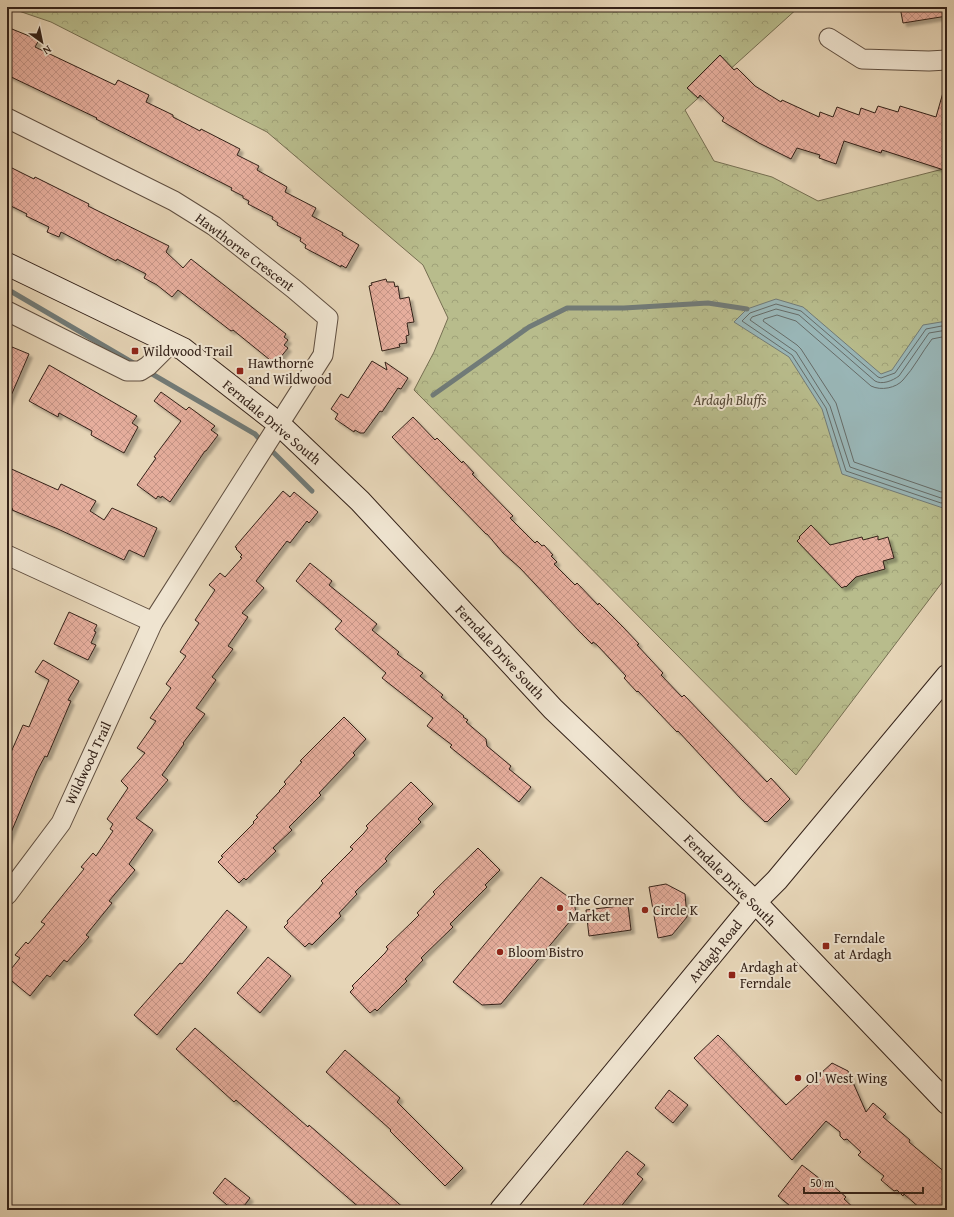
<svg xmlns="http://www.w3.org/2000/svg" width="954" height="1217" viewBox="0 0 954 1217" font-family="'Gentium Book Plus',serif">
<defs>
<pattern id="forest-crowns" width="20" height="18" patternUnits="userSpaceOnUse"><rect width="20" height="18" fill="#b8bc8c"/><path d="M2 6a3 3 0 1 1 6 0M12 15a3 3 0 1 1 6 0" fill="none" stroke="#9fa178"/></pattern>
<pattern id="building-cross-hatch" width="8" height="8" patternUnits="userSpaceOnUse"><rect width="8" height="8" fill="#e6ae9d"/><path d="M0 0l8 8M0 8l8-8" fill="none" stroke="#c69587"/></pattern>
<filter id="shadow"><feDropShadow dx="3.5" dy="3.5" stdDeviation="1" flood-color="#0004"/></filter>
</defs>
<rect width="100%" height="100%" fill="#e6d5b7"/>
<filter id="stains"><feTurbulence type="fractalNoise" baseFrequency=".005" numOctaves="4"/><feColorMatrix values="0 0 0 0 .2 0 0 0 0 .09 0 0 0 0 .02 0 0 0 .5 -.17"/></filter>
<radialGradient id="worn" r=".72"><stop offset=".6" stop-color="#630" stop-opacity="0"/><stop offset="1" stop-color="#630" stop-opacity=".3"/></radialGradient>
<path fill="url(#forest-crowns)" stroke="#766f52" d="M 7,7 L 799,7 L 685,110 L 714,161 L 772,177 L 818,201 L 947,168 L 947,576 L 796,775 L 414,390 L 434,352 L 448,318 L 423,265 L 267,132 L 51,22 Z"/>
<path fill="#99b6b7" stroke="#717b78" d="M 776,299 L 803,307 L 881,374 L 892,370 L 923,325 L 947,321 L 947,505 L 943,508 L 842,474 L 822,409 L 789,357 L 734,322 L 747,309 Z"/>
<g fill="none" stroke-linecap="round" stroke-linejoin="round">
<g stroke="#666c68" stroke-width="1">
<path d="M 947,325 L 926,329 L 895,373 L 881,378 L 878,377 L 801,311 L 776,304 L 750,313 L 742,321 L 792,355 L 826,408 L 846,471 L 941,503 L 947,502"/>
<path d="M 947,330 L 929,333 L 899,376 C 892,381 882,385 875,381 L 799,315 L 776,309 L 752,317 L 750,320 L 796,352 L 830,406 L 850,467 L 941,498 L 947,497"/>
<path d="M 947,336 L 932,339 C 922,352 914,368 903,380 C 896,388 881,391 871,386 L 796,321 L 777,315 L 764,319 L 763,321 L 797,345 L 801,349 L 836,403 L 854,462 L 941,492 L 947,491"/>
</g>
<g stroke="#717b78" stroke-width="5">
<path d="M 7,289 L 135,364"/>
<path d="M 147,371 L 255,434 L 263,443"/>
<path d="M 433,395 L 529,327 L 567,308 L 624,308 L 708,303 L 747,309"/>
<path d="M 269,448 L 312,491"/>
</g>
</g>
<g fill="url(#building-cross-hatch)" stroke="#342219" filter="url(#shadow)">
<path d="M 900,7 L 947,7 L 947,16 L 903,23 Z"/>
<path d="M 7,27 L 39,40 L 35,47 L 115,85 L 118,80 L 149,95 L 146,102 L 173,115 L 173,117 L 200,131 L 201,129 L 240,149 L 237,155 L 259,166 L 257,170 L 287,187 L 285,192 L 316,208 L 312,216 L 343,233 L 342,235 L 359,245 L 346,268 L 341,265 L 341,267 L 305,248 L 306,245 L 300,241 L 301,238 L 277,225 L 278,223 L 272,219 L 273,217 L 248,204 L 249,201 L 243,198 L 243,196 L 231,190 L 232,188 L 96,119 L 97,118 L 7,75 Z"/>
<path d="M 720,55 L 734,70 L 737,68 L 755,86 L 781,102 L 782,100 L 819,117 L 820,112 L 833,117 L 837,107 L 859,115 L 861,108 L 875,113 L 878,106 L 898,112 L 900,106 L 936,117 L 944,89 L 947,90 L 947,171 L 882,150 L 881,153 L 844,141 L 836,164 L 819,158 L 820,155 L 797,148 L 791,159 L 759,143 L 722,121 L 724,118 L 700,95 L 698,98 L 687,88 Z"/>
<path d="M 10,167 L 34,179 L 35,177 L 89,204 L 88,206 L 169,246 L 166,252 L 183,268 L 191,259 L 286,334 L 284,337 L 288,340 L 284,345 L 288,348 L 275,364 L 233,330 L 231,331 L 178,290 L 172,297 L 157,285 L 144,278 L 146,274 L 117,259 L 116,261 L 61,232 L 59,237 L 47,232 L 49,227 L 26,216 L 27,214 L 7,204 L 7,173 Z"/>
<path d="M 386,279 L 387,282 L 394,282 L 395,287 L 398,286 L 400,299 L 409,297 L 414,322 L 407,323 L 409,335 L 406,336 L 407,343 L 399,344 L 400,347 L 382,351 L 369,286 L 372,285 L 371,283 Z"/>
<path d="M 12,347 L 29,354 L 7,405 L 7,359 Z"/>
<path d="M 372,361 L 387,370 L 385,362 L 408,378 L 401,389 L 398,388 L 382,412 L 380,411 L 364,433 L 360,433 L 355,430 L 354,432 L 335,419 L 338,414 L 331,409 L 341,394 L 348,398 Z"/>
<path d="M 49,365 L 137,416 L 132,423 L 138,427 L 124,453 L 91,435 L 92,431 L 59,413 L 58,417 L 29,401 Z"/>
<path d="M 161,392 L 186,410 L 189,407 L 215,426 L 211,430 L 218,435 L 206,451 L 205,451 L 170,502 L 162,496 L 161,498 L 158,496 L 156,499 L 137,485 L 156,458 L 154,457 L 181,421 L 154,401 Z"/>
<path d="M 413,417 L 435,440 L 437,438 L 462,463 L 463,461 L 474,473 L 472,474 L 513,516 L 510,518 L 535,543 L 537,541 L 542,546 L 544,545 L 553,555 L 551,556 L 557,562 L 554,564 L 575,585 L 577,583 L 598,605 L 599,603 L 623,627 L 639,644 L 637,645 L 663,673 L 661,675 L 682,697 L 684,695 L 767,782 L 771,778 L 790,799 L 767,822 L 766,821 L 765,822 L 741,799 L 678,731 L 677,732 L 638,691 L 637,692 L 624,678 L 626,676 L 597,645 L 593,642 L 592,644 L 579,631 L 520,568 L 503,553 L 487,534 L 486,534 L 392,437 Z"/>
<path d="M 7,467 L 58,490 L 61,484 L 96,501 L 90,511 L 104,520 L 112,508 L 157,528 L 144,557 L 129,550 L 124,560 L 58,529 L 12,510 L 13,509 L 7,506 Z"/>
<path d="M 283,491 L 290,497 L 294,492 L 318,512 L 309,523 L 307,521 L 290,543 L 287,541 L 256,581 L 264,588 L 242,613 L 248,617 L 228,646 L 233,649 L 212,677 L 216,680 L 196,708 L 205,714 L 183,743 L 184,744 L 162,775 L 168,780 L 136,818 L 153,830 L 129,864 L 135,870 L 109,901 L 112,903 L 86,935 L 89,937 L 67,962 L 64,960 L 50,977 L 47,975 L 30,996 L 7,977 L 7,974 L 20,958 L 15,955 L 26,942 L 28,944 L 45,924 L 41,922 L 84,869 L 81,867 L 93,853 L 96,856 L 113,831 L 110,829 L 113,824 L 107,819 L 128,788 L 121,781 L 145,753 L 137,748 L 156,721 L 150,718 L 171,688 L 166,684 L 186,656 L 180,652 L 199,623 L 195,620 L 215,590 L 209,585 L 220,573 L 225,577 L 242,558 L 240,557 L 242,555 L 236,549 L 237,548 L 235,547 Z"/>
<path d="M 811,525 L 830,545 L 862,537 L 863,540 L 878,536 L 878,540 L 888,537 L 894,558 L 883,561 L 885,569 L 856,577 L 846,587 L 845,586 L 842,588 L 797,541 L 800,538 L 799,537 Z"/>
<path d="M 310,563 L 332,581 L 329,585 L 377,624 L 372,630 L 399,652 L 397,654 L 423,673 L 420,676 L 443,695 L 441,697 L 464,716 L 463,717 L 468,720 L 466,722 L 486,739 L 487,746 L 511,766 L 509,769 L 531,787 L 519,802 L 450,747 L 452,745 L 427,726 L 433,718 L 382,678 L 386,673 L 335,629 L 342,621 L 296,581 Z"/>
<path d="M 69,612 L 97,625 L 94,631 L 96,632 L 91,643 L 96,645 L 88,660 L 54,644 Z"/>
<path d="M 43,660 L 79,681 L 68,700 L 71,701 L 47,757 L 45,756 L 37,771 L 7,842 L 7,770 L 11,760 L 8,759 L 23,725 L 29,727 L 49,680 L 35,672 Z"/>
<path d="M 344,717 L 366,739 L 353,753 L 355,755 L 319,793 L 321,795 L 289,827 L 292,830 L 273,848 L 276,851 L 246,880 L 244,878 L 239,883 L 218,862 L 223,857 L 221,856 L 254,823 L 253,822 L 258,817 L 256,816 L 280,791 L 279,791 L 286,784 L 284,782 L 302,762 L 300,761 Z"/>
<path d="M 411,782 L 433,804 L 418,819 L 421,822 L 389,854 L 385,859 L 387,861 L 355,892 L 357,894 L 339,913 L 341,916 L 312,945 L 309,943 L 305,947 L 284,927 L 288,923 L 287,921 L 319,888 L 323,883 L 321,881 L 353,849 L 350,847 L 364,833 L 368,828 L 366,826 Z"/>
<path d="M 478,848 L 500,870 L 485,885 L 487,887 L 450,924 L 453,927 L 421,958 L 423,960 L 405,979 L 407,981 L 377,1011 L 375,1009 L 370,1013 L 350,992 L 354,988 L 352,986 L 385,953 L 388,949 L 386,947 L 412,922 L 419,915 L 417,913 L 435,894 L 433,892 Z"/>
<path d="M 541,877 L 574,901 L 576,914 L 501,1004 L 482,1005 L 453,982 Z"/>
<path d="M 666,884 L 685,894 L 687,917 L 672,935 L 658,938 L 649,887 Z"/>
<path d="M 628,905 L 631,930 L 589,936 L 586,910 Z"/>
<path d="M 227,910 L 247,927 L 202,982 L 157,1035 L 134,1015 L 180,963 L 182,964 Z"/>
<path d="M 268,957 L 291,976 L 260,1013 L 237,993 Z"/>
<path d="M 195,1028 L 260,1085 L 308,1127 L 309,1125 L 406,1210 L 362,1210 L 236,1100 L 234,1102 L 176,1049 Z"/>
<path d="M 718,1035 L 786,1105 L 832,1063 L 848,1071 L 866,1112 L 873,1103 L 886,1114 L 883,1117 L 910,1140 L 909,1142 L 947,1174 L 947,1200 L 939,1210 L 922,1210 L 904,1194 L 903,1196 L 897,1190 L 894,1191 L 881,1180 L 884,1176 L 858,1155 L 861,1152 L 847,1139 L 844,1140 L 840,1136 L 840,1132 L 826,1121 L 792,1160 L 694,1058 Z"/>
<path d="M 345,1050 L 400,1098 L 397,1102 L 463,1168 L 445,1186 L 390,1131 L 391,1130 L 326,1072 Z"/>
<path d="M 669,1090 L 688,1105 L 673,1123 L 655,1108 Z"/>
<path d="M 627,1151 L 645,1165 L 637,1174 L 643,1179 L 618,1210 L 579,1210 Z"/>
<path d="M 802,1165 L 824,1182 L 826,1180 L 846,1197 L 844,1199 L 856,1210 L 795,1210 L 778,1196 Z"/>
<path d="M 225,1178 L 250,1198 L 241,1210 L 233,1210 L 213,1193 Z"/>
</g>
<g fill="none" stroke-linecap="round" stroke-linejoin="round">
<defs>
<g id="street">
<path d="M 829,38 L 862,59 L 929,61 L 947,60"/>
<path d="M 7,118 L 174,201 L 214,226 L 294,289 L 328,318 L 323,355 L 153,622 L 61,823 L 7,895"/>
<path d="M 7,311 L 127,371 L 140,371 L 148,366 L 171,343"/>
<path d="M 7,555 L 153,622"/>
</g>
<g id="secondary">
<path d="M 7,264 L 183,349 L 279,424 L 360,501 L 553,709 L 755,902 L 947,1103"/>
<path d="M 501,1210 L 755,902 L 777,880 L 947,676"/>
</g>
</defs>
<use href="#street" stroke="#604f40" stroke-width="21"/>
<use href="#secondary" stroke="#342219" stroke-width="24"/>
<use href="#street" stroke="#efe4d0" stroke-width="19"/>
<use href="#secondary" stroke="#efe4d0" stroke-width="22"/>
</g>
<g fill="#8f2418" stroke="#efe4d0" stroke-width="1.5">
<rect x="131" y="347" width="8" height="8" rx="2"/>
<rect x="236" y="367" width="8" height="8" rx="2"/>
<circle cx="560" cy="908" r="4"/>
<circle cx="645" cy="910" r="4"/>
<rect x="822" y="942" width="8" height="8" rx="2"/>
<circle cx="500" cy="952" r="4"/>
<rect x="728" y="971" width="8" height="8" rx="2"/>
<circle cx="798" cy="1078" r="4"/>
</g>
<g text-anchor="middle" stroke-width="4" stroke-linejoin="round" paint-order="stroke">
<g font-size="14" fill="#342219" stroke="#efe4d0">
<text transform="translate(245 252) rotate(37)" y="5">Hawthorne Crescent</text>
<text transform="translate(272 422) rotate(40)" y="5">Ferndale Drive South</text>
<text transform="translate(500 652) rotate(47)" y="5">Ferndale Drive South</text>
<text transform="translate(88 763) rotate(-65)" y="5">Wildwood Trail</text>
<text transform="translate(730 880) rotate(45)" y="5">Ferndale Drive South</text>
<text transform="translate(715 951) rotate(-51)" y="5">Ardagh Road</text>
</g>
<g font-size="14" fill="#342219" stroke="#efe4d0" text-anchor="start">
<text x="143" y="356">Wildwood Trail</text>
<text x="248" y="368">Hawthorne<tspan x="248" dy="16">and Wildwood</tspan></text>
<text x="568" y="905">The Corner<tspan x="568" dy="16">Market</tspan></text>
<text x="653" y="915">Circle K</text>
<text x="834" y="943">Ferndale<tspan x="834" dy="16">at Ardagh</tspan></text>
<text x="508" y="957">Bloom Bistro</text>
<text x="740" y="972">Ardagh at<tspan x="740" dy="16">Ferndale</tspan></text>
<text x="806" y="1083">Ol' West Wing</text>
</g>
<g font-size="14" font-style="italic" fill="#554836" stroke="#efe4d0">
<text x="730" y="405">Ardagh Bluffs</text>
</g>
</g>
<rect width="954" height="1217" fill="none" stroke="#e6d5b7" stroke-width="24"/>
<rect x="8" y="8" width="938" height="1201" fill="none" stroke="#342219" stroke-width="2"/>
<rect x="12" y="12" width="930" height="1193" fill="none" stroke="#342219"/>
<g transform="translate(42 42) rotate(147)" stroke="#efe4d0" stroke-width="3" paint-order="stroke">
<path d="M0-3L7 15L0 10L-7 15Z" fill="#342219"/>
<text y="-6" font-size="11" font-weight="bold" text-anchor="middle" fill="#342219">N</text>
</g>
<path d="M804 1187v6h119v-6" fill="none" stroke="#342219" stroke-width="2"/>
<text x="810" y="1187" font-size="12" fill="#342219" stroke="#efe4d0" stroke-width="3" paint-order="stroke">50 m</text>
<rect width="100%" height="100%" filter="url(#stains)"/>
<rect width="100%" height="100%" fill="url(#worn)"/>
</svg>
